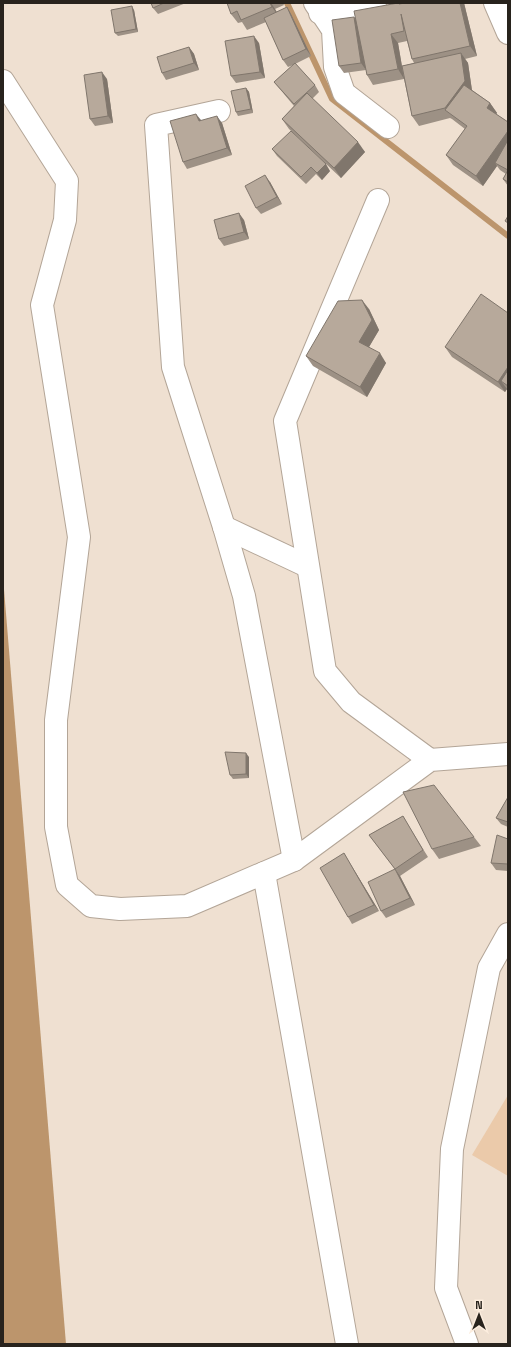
<svg xmlns="http://www.w3.org/2000/svg" width="511" height="1347" viewBox="0 0 511 1347" font-family="'Space Grotesk',sans-serif">
<rect width="100%" height="100%" fill="#efe0d1"/>
<path fill="#ebcaaa" d="M 508,1095 L 508,1176 L 472,1155 Z"/>
<path fill="#bc956c" d="M 3,577 L 66,1344 L 3,1344 Z"/>
<g fill="none" stroke-linecap="round" stroke-linejoin="round">
<path stroke="#bc956c" stroke-width="6" d="M 287,3 L 332,99 L 508,236"/>
<defs>
<g id="minor">
<path d="M 315,3 L 333,30 L 335,67 L 344,93 L 388,127"/>
<path d="M 495,3 L 508,33"/>
<path d="M 320,13 L 375,3"/>
<path d="M 3,81 L 67,181 L 65,220 L 42,305 L 79,537 L 56,720 L 56,827 L 67,885 L 91,906 L 120,909 L 187,906 L 294,860 L 430,760 L 508,754"/>
<path d="M 219,111 L 156,125 L 173,367 L 224,527 L 244,596 L 294,860"/>
<path d="M 378,200 L 285,421 L 325,671 L 351,702 L 430,760"/>
<path d="M 224,527 L 307,566"/>
<path d="M 264,873 L 347,1344"/>
<path d="M 467,1344 L 446,1288 L 452,1149 L 489,968 L 508,934"/>
</g>
</defs>
<use href="#minor" stroke="#b3a597" stroke-width="24"/>
<use href="#minor" stroke="#fff" stroke-width="22"/>
</g>
<g fill="#9d9185" fill-rule="evenodd">
<path d="M 151,3 L 186,3 L 158,14 L 153,8 Z"/>
<path d="M 227,3 L 283,3 L 284,5 L 275,9 L 277,12 L 287,7 L 291,14 L 311,56 L 295,64 L 315,85 L 319,92 L 312,99 L 365,152 L 341,178 L 289,129 L 282,119 L 294,106 L 274,82 L 293,65 L 288,67 L 283,60 L 266,22 L 247,30 L 242,22 L 238,23 L 231,14 Z"/>
<path d="M 405,3 L 464,3 L 477,56 L 465,59 L 468,63 L 472,90 L 490,103 L 497,113 L 496,114 L 508,122 L 508,186 L 503,179 L 506,174 L 500,170 L 497,166 L 483,186 L 453,165 L 446,155 L 465,129 L 452,119 L 450,118 L 419,126 L 412,116 L 404,79 L 373,85 L 367,75 L 366,70 L 344,73 L 339,66 L 354,17 L 356,20 L 400,4 ZM 407,41 L 412,59 L 414,63 L 402,66 L 398,43 Z"/>
<path d="M 134,10 L 138,32 L 118,36 L 115,33 Z"/>
<path d="M 259,43 L 265,78 L 236,83 L 231,76 Z"/>
<path d="M 189,47 L 194,54 L 199,70 L 166,80 L 162,73 Z"/>
<path d="M 107,79 L 113,123 L 95,126 L 90,119 Z"/>
<path d="M 246,88 L 249,92 L 253,113 L 238,116 L 236,112 Z"/>
<path d="M 201,121 L 222,123 L 232,155 L 187,169 L 183,162 Z"/>
<path d="M 272,149 L 330,171 L 322,180 L 316,174 L 306,184 L 277,156 Z"/>
<path d="M 270,182 L 282,204 L 261,214 L 256,208 Z"/>
<path d="M 244,220 L 249,239 L 224,246 L 219,239 Z"/>
<path d="M 369,309 L 379,330 L 369,347 L 386,363 L 367,397 L 313,366 L 306,356 Z"/>
<path d="M 508,313 L 508,391 L 507,389 L 505,392 L 452,357 L 445,347 Z"/>
<path d="M 249,757 L 249,778 L 233,779 L 230,775 Z"/>
<path d="M 508,797 L 508,827 L 501,824 L 496,818 Z"/>
<path d="M 403,816 L 407,823 L 428,857 L 400,876 L 415,905 L 386,918 L 381,911 L 395,869 L 369,835 Z"/>
<path d="M 474,837 L 481,846 L 439,859 L 432,849 Z"/>
<path d="M 508,839 L 508,871 L 496,870 L 491,863 Z"/>
<path d="M 344,853 L 348,860 L 379,911 L 352,924 L 348,917 Z"/>
</g>
<g fill="#80766c">
<path d="M 270,3 L 271,3 L 275,9 L 279,17 L 272,7 Z"/>
<path d="M 460,3 L 464,3 L 477,56 L 470,46 Z"/>
<path d="M 132,6 L 134,10 L 138,32 L 136,29 Z"/>
<path d="M 287,7 L 291,14 L 311,56 L 306,49 Z"/>
<path d="M 354,17 L 359,24 L 366,70 L 361,63 Z"/>
<path d="M 391,34 L 398,43 L 404,79 L 398,69 Z"/>
<path d="M 254,36 L 259,43 L 265,78 L 260,72 Z"/>
<path d="M 189,47 L 194,54 L 199,70 L 194,63 Z"/>
<path d="M 461,53 L 468,63 L 472,91 L 448,112 L 445,108 Z"/>
<path d="M 102,72 L 107,79 L 113,123 L 108,116 Z"/>
<path d="M 246,88 L 249,92 L 253,113 L 251,109 Z"/>
<path d="M 490,103 L 497,113 L 494,117 L 487,108 Z"/>
<path d="M 196,114 L 201,120 L 204,128 L 199,121 Z"/>
<path d="M 217,116 L 222,123 L 232,155 L 227,148 Z"/>
<path d="M 508,131 L 508,150 L 495,163 L 497,166 L 483,186 L 476,176 Z"/>
<path d="M 358,142 L 365,152 L 341,178 L 334,168 Z"/>
<path d="M 326,164 L 330,171 L 322,180 L 317,173 Z"/>
<path d="M 265,175 L 270,182 L 282,204 L 277,197 Z"/>
<path d="M 239,213 L 244,220 L 249,239 L 244,232 Z"/>
<path d="M 362,300 L 369,309 L 379,330 L 366,352 L 359,342 Z"/>
<path d="M 380,353 L 386,363 L 367,397 L 360,387 Z"/>
<path d="M 508,367 L 508,386 L 501,381 L 507,389 L 505,392 L 498,382 Z"/>
<path d="M 246,753 L 249,757 L 249,778 L 246,774 Z"/>
<path d="M 344,853 L 348,860 L 379,911 L 374,905 Z"/>
<path d="M 395,869 L 400,876 L 415,905 L 410,898 Z"/>
</g>
<g fill="#b7a99b" stroke="#80766c">
<path d="M 151,3 L 164,3 L 153,8 Z"/>
<path d="M 227,3 L 270,3 L 272,7 L 241,20 L 237,11 L 231,14 Z"/>
<path d="M 398,3 L 399,4 L 405,3 L 460,3 L 470,46 L 412,59 L 401,14 L 404,31 L 391,34 L 398,69 L 367,75 L 354,11 Z"/>
<path d="M 132,6 L 136,29 L 115,33 L 111,10 Z"/>
<path d="M 287,7 L 306,49 L 283,60 L 264,18 Z"/>
<path d="M 354,17 L 361,63 L 339,66 L 332,20 Z"/>
<path d="M 254,36 L 260,72 L 231,76 L 225,41 Z"/>
<path d="M 189,47 L 194,63 L 162,73 L 157,57 Z"/>
<path d="M 461,53 L 465,81 L 445,108 L 412,116 L 402,66 Z"/>
<path d="M 295,63 L 315,85 L 294,104 L 274,82 Z"/>
<path d="M 102,72 L 108,116 L 90,119 L 84,75 Z"/>
<path d="M 464,85 L 490,103 L 487,108 L 508,122 L 508,131 L 476,176 L 446,155 L 467,126 L 445,110 Z"/>
<path d="M 246,88 L 251,109 L 236,112 L 231,91 Z"/>
<path d="M 307,93 L 358,142 L 334,168 L 282,119 Z"/>
<path d="M 196,114 L 199,121 L 217,116 L 227,148 L 183,162 L 170,121 Z"/>
<path d="M 291,131 L 326,164 L 317,173 L 311,167 L 301,177 L 272,149 Z"/>
<path d="M 508,140 L 508,182 L 503,179 L 508,170 L 495,163 Z"/>
<path d="M 265,175 L 277,197 L 256,208 L 245,186 Z"/>
<path d="M 239,213 L 244,232 L 219,239 L 214,220 Z"/>
<path d="M 508,216 L 508,223 L 505,221 Z"/>
<path d="M 481,294 L 508,313 L 508,367 L 498,382 L 445,347 Z"/>
<path d="M 362,300 L 372,320 L 359,342 L 380,353 L 360,387 L 306,356 L 338,301 Z"/>
<path d="M 508,370 L 508,386 L 501,381 Z"/>
<path d="M 225,752 L 246,753 L 246,774 L 230,775 Z"/>
<path d="M 434,785 L 474,837 L 432,849 L 403,792 Z"/>
<path d="M 508,797 L 508,822 L 496,818 Z"/>
<path d="M 403,816 L 423,850 L 395,869 L 369,835 Z"/>
<path d="M 497,835 L 508,839 L 508,864 L 491,863 Z"/>
<path d="M 344,853 L 374,905 L 348,917 L 320,868 Z"/>
<path d="M 395,869 L 410,898 L 381,911 L 368,882 Z"/>
</g>
<rect width="511" height="1347" fill="none" stroke="#28231d" stroke-width="8"/>
<g transform="translate(479 1315)" stroke="#fcedde" stroke-width="3" paint-order="stroke">
<path d="M0-3L7 15L0 10L-7 15Z" fill="#28231d"/>
<text y="-6" font-size="11" font-weight="bold" text-anchor="middle" fill="#28231d">N</text>
</g>
</svg>
